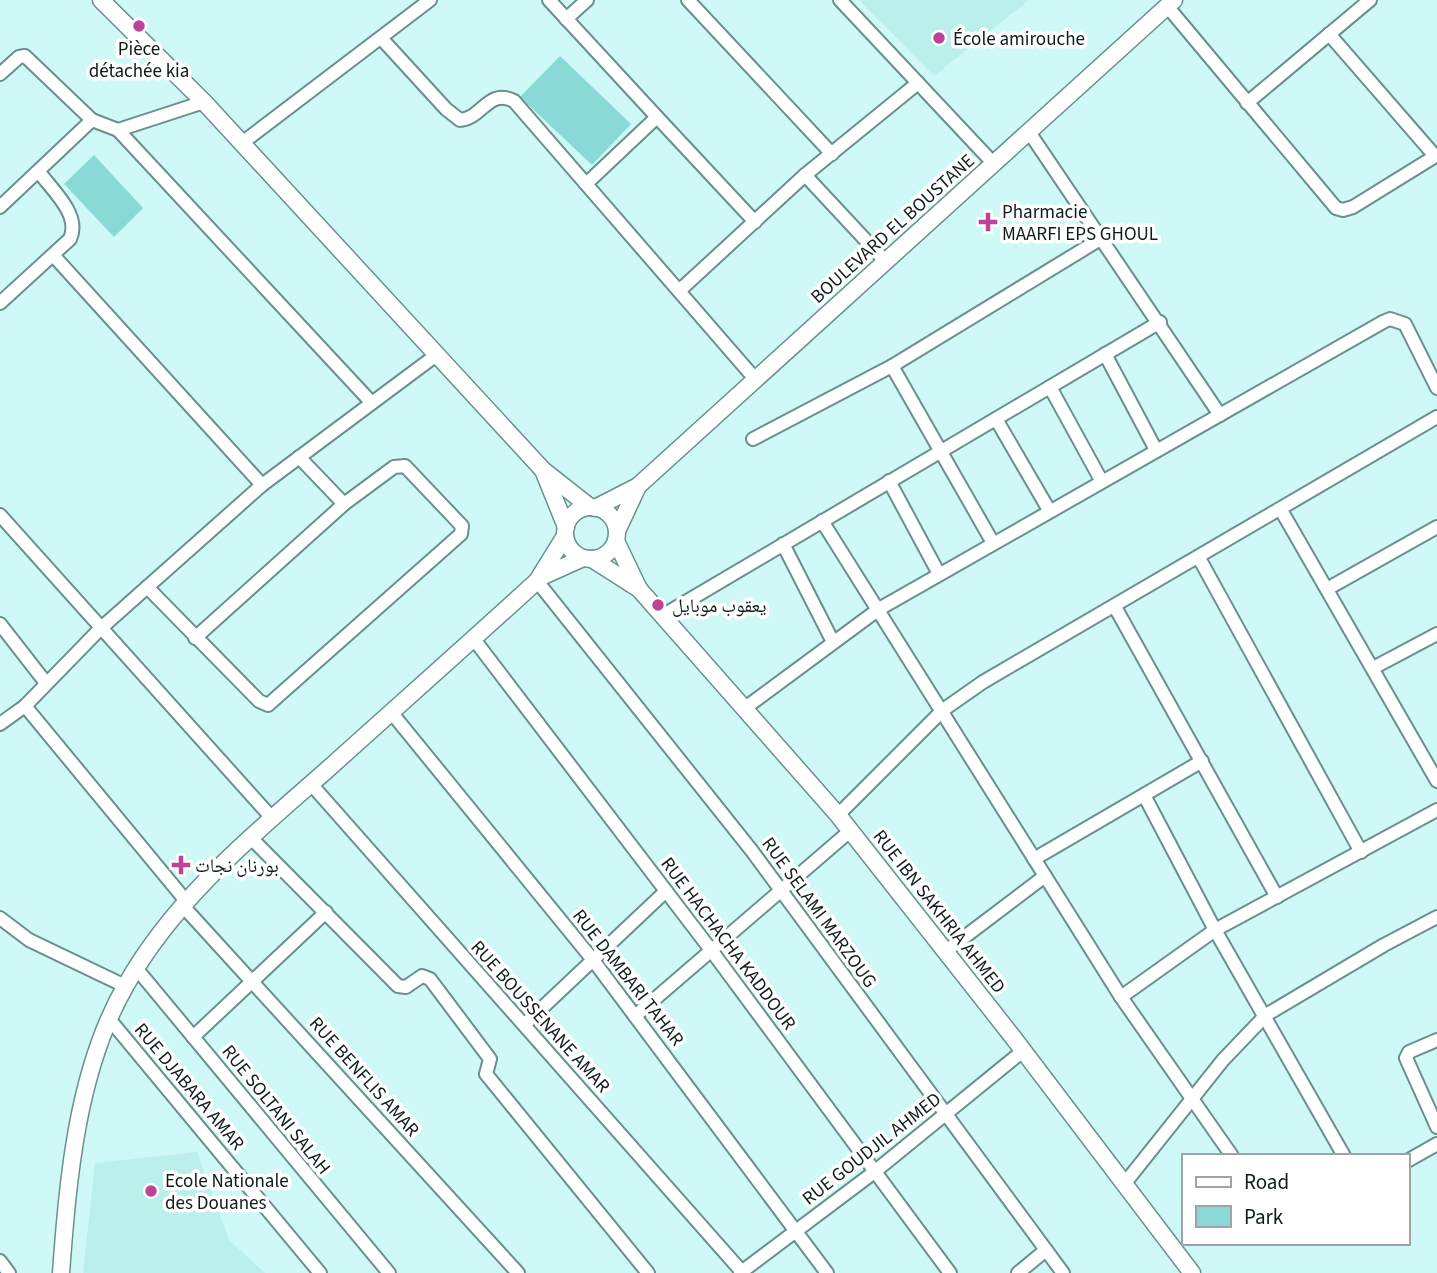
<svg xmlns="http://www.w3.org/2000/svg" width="1437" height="1273" viewBox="0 0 1437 1273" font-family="'Source Sans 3','Noto Naskh Arabic',sans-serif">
<rect width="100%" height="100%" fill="#cff9f6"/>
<g fill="#bbefeb">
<path d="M 859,0 L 1029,0 L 934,76 Z"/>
<path d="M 197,1152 L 229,1240 L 265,1273 L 83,1273 L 95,1163 Z"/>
</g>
<g fill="#89dad6">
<path d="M 560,56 L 631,124 L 592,165 L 520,97 Z"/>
<path d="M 94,155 L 143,208 L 114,237 L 64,184 Z"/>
</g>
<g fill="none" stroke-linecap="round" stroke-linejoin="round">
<defs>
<g id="street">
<path d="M 549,0 L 657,117"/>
<path d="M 688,0 L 832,154"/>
<path d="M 840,0 L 994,164"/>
<path d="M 1167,6 L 1336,208 L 1343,210 L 1353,207 L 1437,155"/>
<path d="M 566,19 L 587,0"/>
<path d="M 1329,34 L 1435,156"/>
<path d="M 381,38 L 446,109 L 460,120 C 483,118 488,88 514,101 L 756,380"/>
<path d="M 0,74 L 19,57 L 25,56 L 92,120"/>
<path d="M 1247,103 L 1370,0"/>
<path d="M 118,130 L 371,402"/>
<path d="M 1029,132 L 1220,415"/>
<path d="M 242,143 L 430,0"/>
<path d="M 805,175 L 886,262"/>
<path d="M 586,184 L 657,117 L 755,222"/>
<path d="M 0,207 L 92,120 L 118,130 L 204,102"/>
<path d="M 53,255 L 262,485"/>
<path d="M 679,291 L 805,175 L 918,83"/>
<path d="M 0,303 L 70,239 C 81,215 53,191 39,172"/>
<path d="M 1105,354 L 1156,450"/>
<path d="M 892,366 L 993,543"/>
<path d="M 1050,387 L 1101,480"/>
<path d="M 996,419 L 1049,510"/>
<path d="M 753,439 L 892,366 L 1102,238"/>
<path d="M 889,481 L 939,574"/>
<path d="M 1281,510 L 1437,781"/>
<path d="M 0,515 L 272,818"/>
<path d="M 822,521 L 1121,997 L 1232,1156"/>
<path d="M 783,544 L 833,642"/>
<path d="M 1199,558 L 1361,852"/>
<path d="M 537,581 L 752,851 L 1063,1273"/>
<path d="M 147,587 L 259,701 L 268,705 L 461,534 L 462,526 L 405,466 L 394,467 L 344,504 L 299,457"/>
<path d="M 1327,589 L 1437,527"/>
<path d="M 1115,607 L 1277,897"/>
<path d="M 662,616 L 1160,322"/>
<path d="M 0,624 L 46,683"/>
<path d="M 195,638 L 344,504"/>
<path d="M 473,638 L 711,950 L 950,1273"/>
<path d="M 1373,668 L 1437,634"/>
<path d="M 25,706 L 186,901"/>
<path d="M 745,708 L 879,609 L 1383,322 L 1390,319 L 1405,324 L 1437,388"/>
<path d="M 391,712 L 593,960 L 827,1273"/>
<path d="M 0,724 L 25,706 L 100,629 L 262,485 L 435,356"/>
<path d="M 311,784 L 743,1273"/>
<path d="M 1144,795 L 1215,930 L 1344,1156"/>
<path d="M 838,815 L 943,710 L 983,682 L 1437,417"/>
<path d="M 251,838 L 398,986 L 406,987 L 422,976 L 430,979 L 490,1059 L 486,1074 L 648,1273"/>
<path d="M 1034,859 L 1202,761"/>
<path d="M 182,905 L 518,1273"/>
<path d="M 0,918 L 29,940 L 125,986"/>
<path d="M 946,951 L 1045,876"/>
<path d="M 136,968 L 389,1273"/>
<path d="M 1121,997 L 1215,930 L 1437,810"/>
<path d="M 635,1016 L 850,831"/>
<path d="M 110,1020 L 320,1273"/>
<path d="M 524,1025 L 666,891"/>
<path d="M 193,1037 L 326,912"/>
<path d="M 1437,1040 L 1409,1052 L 1406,1058 L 1437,1127"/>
<path d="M 1407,1161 L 1437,1144"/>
<path d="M 1125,1183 L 1223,1060 L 1266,1015 L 1384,945 L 1437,917"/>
<path d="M 0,1261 L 9,1273"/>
<path d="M 740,1273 L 873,1173 L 1024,1050"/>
<path d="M 1018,1273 L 1046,1250"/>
</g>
<g id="secondary">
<path d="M 101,0 L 204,102 L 543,470 L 590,507"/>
<path d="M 543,470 L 566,527"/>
<circle cx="591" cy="533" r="26"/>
<path d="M 595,508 L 638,486 L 1174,0"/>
<path d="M 617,531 L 638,486"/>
<path d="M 616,541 L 639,589"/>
<path d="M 592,559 L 639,589 L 838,815 L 1012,1036 L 1192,1273"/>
<path d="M 541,577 L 583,558"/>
<path d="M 61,1273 C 68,1178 77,1070 126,985 C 175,898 254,834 328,769 C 398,706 468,644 537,581 L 565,536"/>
</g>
</defs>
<use href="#street" stroke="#69908e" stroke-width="16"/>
<use href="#secondary" stroke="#69908e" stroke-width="19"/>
<use href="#street" stroke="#fff" stroke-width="12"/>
<use href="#secondary" stroke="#fff" stroke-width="16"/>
</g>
<g fill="#bb4398" stroke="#fff" stroke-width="2.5">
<circle cx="139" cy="26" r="7"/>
<circle cx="939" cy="38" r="7"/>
<path d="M984.5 211.5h7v7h7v7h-7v7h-7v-7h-7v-7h7z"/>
<circle cx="658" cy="605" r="7"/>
<path d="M177.5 854.5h7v7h7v7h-7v7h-7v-7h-7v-7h7z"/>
<circle cx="151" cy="1191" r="7"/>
</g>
<g text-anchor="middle" stroke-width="7" stroke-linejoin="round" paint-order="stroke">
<g font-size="19" fill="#0d1c1b" stroke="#fff" text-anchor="start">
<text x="953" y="45">École amirouche</text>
<text x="139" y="55" text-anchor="middle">Pièce<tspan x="139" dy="22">détachée kia</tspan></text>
<text x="1002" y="218">Pharmacie<tspan x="1002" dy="22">MAARFI EPS GHOUL</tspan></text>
<text x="672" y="612">يعقوب موبايل</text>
<text x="195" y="872">بورنان نجات</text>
<text x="165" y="1187">Ecole Nationale<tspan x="165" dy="22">des Douanes</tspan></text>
</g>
<g font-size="19" fill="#0d1c1b" stroke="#fff">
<text transform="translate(892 228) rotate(-42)" y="7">BOULEVARD EL BOUSTANE</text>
<text transform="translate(940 911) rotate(52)" y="7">RUE IBN SAKHRIA AHMED</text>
<text transform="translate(820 912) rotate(54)" y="7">RUE SELAMI MARZOUG</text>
<text transform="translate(729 943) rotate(53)" y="7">RUE HACHACHA KADDOUR</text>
<text transform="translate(629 977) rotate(52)" y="7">RUE DAMBARI TAHAR</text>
<text transform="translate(541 1016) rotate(48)" y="7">RUE BOUSSENANE AMAR</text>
<text transform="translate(365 1076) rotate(48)" y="7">RUE BENFLIS AMAR</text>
<text transform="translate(190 1086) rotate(50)" y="7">RUE DJABARA AMAR</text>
<text transform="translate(277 1109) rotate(51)" y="7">RUE SOLTANI SALAH</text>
<text transform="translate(871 1148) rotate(-38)" y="7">RUE GOUDJIL AHMED</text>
</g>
</g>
<rect x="1182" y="1154" width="228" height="91" fill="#ffffff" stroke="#9ea4a4" stroke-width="2"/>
<rect x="1196" y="1177" width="35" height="10" fill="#ffffff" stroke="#9ea4a4" stroke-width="2"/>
<text x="1244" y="1189" font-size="21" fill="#0d1c1b">Road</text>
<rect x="1196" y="1206" width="35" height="21" fill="#89dad6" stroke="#9ea4a4" stroke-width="2"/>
<text x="1244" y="1224" font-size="21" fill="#0d1c1b">Park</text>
</svg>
